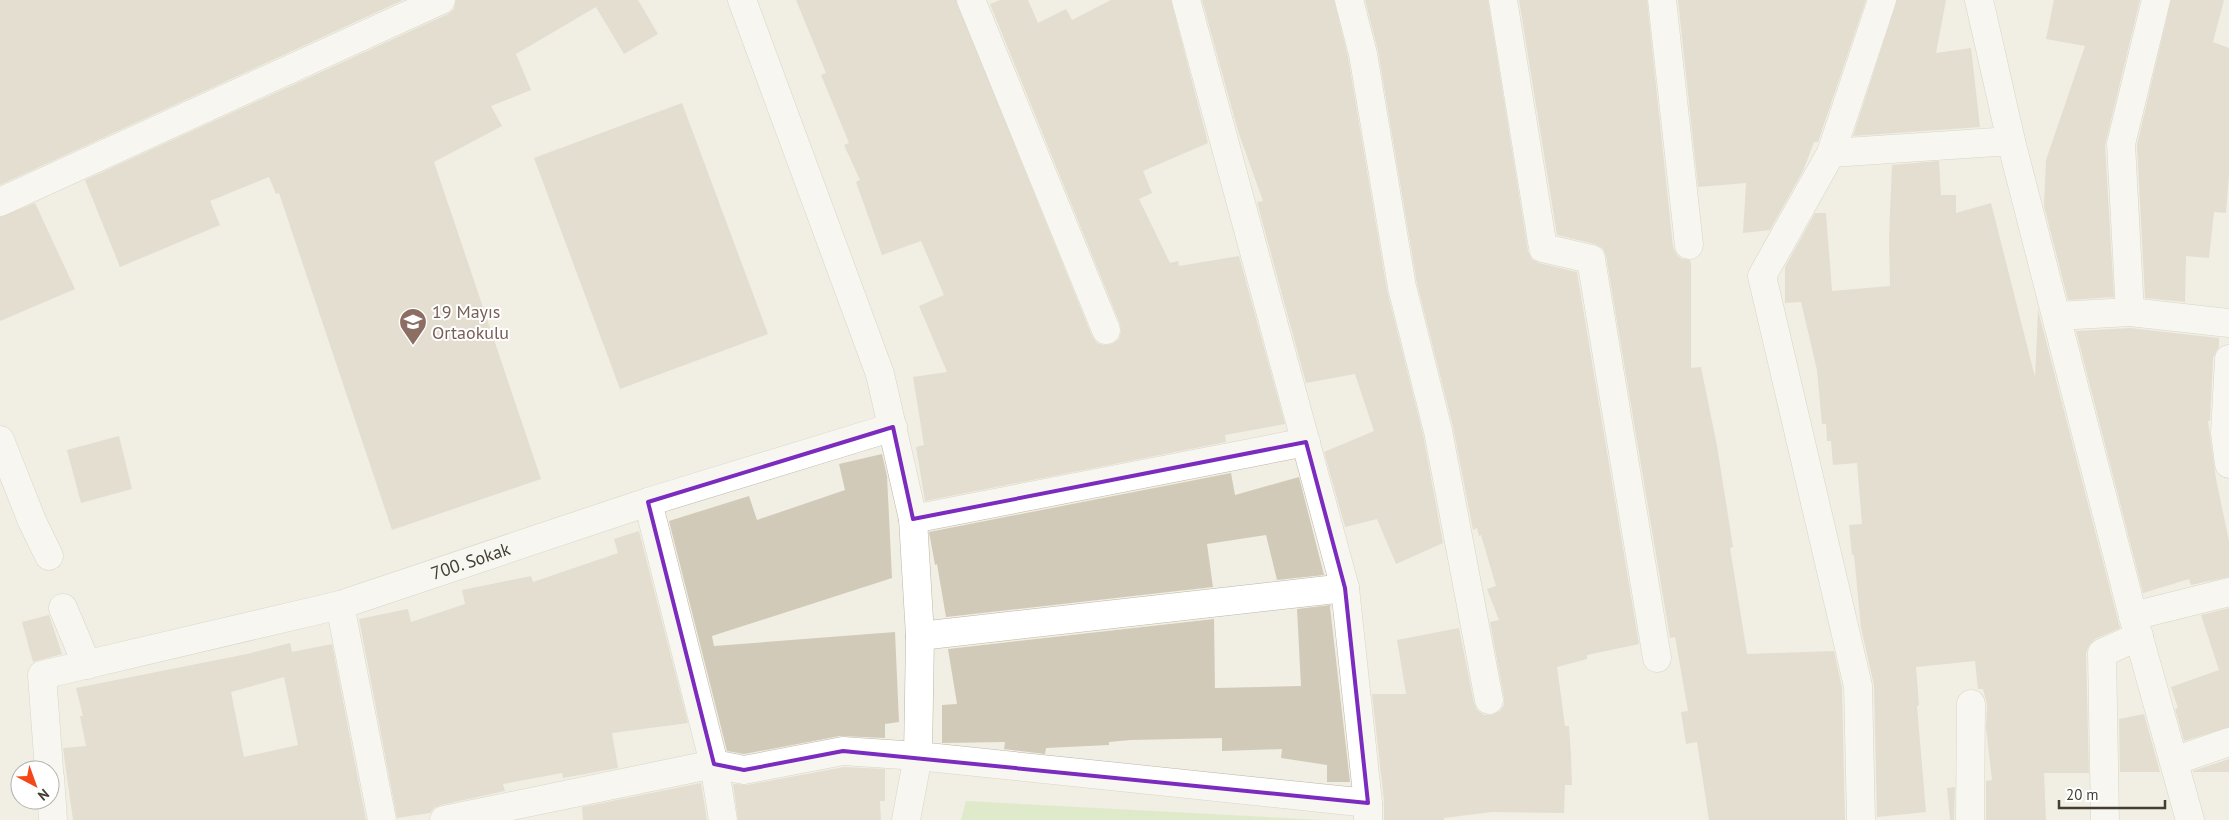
<svg xmlns="http://www.w3.org/2000/svg" width="2229" height="820" viewBox="0 0 2229 820" font-family="'PT Sans',sans-serif">
<rect width="100%" height="100%" fill="#f1eee3"/>
<path fill="#c8e5ac" d="M 966,801 L 1323,820 L 961,820 Z"/>
<g fill="#d2cab9" fill-rule="evenodd">
<path d="M 0,0 L 403,0 L 0,185 Z"/>
<path d="M 456,0 L 638,0 L 658,34 L 624,54 L 596,7 L 516,54 L 531,90 L 491,106 L 502,126 L 434,162 L 541,479 L 392,530 L 279,193 L 276,194 L 269,177 L 210,201 L 220,225 L 120,267 L 85,180 L 448,14 L 454,9 Z"/>
<path d="M 796,0 L 956,0 L 1092,336 L 1097,343 L 1104,345 L 1112,344 L 1119,339 L 1121,332 L 1120,324 L 990,4 L 1000,0 L 1028,0 L 1038,23 L 1066,9 L 1072,20 L 1111,0 L 1171,0 L 1208,143 L 1143,171 L 1152,193 L 1139,199 L 1170,263 L 1178,261 L 1179,266 L 1239,256 L 1285,424 L 1225,435 L 1226,442 L 925,501 L 916,447 L 924,445 L 913,377 L 947,372 L 919,306 L 944,295 L 921,241 L 882,255 L 856,182 L 860,180 L 844,145 L 849,143 L 821,75 L 826,73 Z"/>
<path d="M 1202,0 L 1334,0 L 1348,57 L 1387,290 L 1423,434 L 1443,543 L 1396,564 L 1377,519 L 1345,527 L 1324,452 L 1374,431 L 1355,374 L 1306,383 L 1257,202 L 1263,201 L 1238,131 Z"/>
<path d="M 1365,0 L 1488,0 L 1528,251 L 1532,259 L 1539,263 L 1577,272 L 1639,644 L 1587,655 L 1587,659 L 1557,667 L 1565,726 L 1569,726 L 1571,756 L 1572,785 L 1565,785 L 1564,813 L 1492,812 L 1444,818 L 1444,820 L 1384,820 L 1384,801 L 1372,694 L 1406,694 L 1397,640 L 1459,628 L 1474,703 L 1477,710 L 1484,715 L 1492,715 L 1500,711 L 1504,705 L 1504,698 L 1490,622 L 1499,620 L 1487,589 L 1496,586 L 1481,535 L 1479,536 L 1477,528 L 1473,530 L 1453,427 L 1417,284 L 1378,51 Z"/>
<path d="M 1519,0 L 1647,0 L 1673,247 L 1677,255 L 1682,259 L 1690,260 L 1691,264 L 1691,368 L 1701,367 L 1717,446 L 1733,547 L 1730,548 L 1747,654 L 1834,651 L 1842,688 L 1845,820 L 1709,820 L 1697,742 L 1686,744 L 1681,712 L 1688,711 L 1675,637 L 1670,638 L 1606,256 L 1603,249 L 1595,244 L 1557,235 Z"/>
<path d="M 1678,0 L 1866,0 L 1818,142 L 1814,142 L 1803,171 L 1770,230 L 1743,233 L 1746,183 L 1698,187 Z"/>
<path d="M 1897,0 L 1946,0 L 1936,53 L 1971,48 L 1980,127 L 1853,136 Z"/>
<path d="M 2054,0 L 2140,0 L 2105,145 L 2114,297 L 2068,300 L 2044,206 L 2046,160 L 2085,46 L 2046,39 Z"/>
<path d="M 2171,0 L 2224,0 L 2213,42 L 2229,48 L 2229,174 L 2226,213 L 2214,212 L 2209,258 L 2186,256 L 2185,302 L 2145,298 L 2137,145 Z"/>
<path d="M 682,103 L 768,334 L 620,389 L 534,158 Z"/>
<path d="M 1939,161 L 1941,195 L 1956,195 L 1956,213 L 1991,203 L 2035,377 L 2038,310 L 2120,628 L 2095,639 L 2089,645 L 2086,653 L 2089,773 L 2044,773 L 2046,820 L 1986,820 L 1986,781 L 1992,780 L 1986,728 L 1987,704 L 1983,689 L 1978,689 L 1975,661 L 1916,667 L 1919,705 L 1917,706 L 1926,812 L 1877,817 L 1874,685 L 1861,628 L 1854,555 L 1852,555 L 1849,525 L 1862,524 L 1857,463 L 1833,465 L 1831,441 L 1827,441 L 1826,424 L 1822,424 L 1817,370 L 1801,302 L 1785,303 L 1785,267 L 1815,213 L 1826,213 L 1832,291 L 1890,286 L 1889,238 L 1892,165 Z"/>
<path d="M 35,203 L 75,289 L 0,321 L 0,217 Z"/>
<path d="M 2130,328 L 2219,338 L 2219,347 L 2213,358 L 2210,421 L 2208,421 L 2216,479 L 2229,541 L 2229,577 L 2191,585 L 2189,579 L 2143,593 L 2076,331 Z"/>
<path d="M 119,436 L 132,489 L 81,503 L 67,450 Z"/>
<path d="M 882,454 L 887,476 L 892,578 L 712,636 L 714,646 L 895,632 L 899,722 L 885,724 L 885,738 L 840,736 L 744,754 L 727,751 L 669,521 L 749,496 L 757,520 L 845,490 L 839,464 Z"/>
<path d="M 1231,473 L 1235,495 L 1299,477 L 1324,575 L 1277,580 L 1266,535 L 1207,544 L 1213,587 L 946,617 L 937,564 L 935,565 L 929,532 Z"/>
<path d="M 639,531 L 688,723 L 612,733 L 618,768 L 563,778 L 562,773 L 503,784 L 505,791 L 441,805 L 434,808 L 430,813 L 397,818 L 359,619 L 408,609 L 411,622 L 465,604 L 462,590 L 531,576 L 533,582 L 618,553 L 614,539 Z"/>
<path d="M 1331,605 L 1330,607 L 1350,782 L 1327,782 L 1327,765 L 1281,758 L 1282,749 L 1222,751 L 1222,738 L 1131,740 L 1109,742 L 1109,745 L 1046,748 L 1045,754 L 1004,749 L 1005,742 L 942,743 L 942,705 L 957,704 L 948,649 L 1214,619 L 1215,688 L 1301,686 L 1297,609 Z"/>
<path d="M 2229,608 L 2229,727 L 2184,741 L 2175,709 L 2178,708 L 2171,687 L 2219,670 L 2201,615 Z"/>
<path d="M 49,615 L 62,654 L 33,662 L 22,622 Z"/>
<path d="M 290,643 L 292,652 L 332,644 L 366,820 L 73,820 L 63,748 L 86,746 L 80,716 L 83,716 L 76,688 L 247,654 ZM 284,677 L 298,745 L 244,757 L 231,692 Z"/>
<path d="M 2144,714 L 2160,772 L 2120,772 L 2119,719 Z"/>
<path d="M 2229,759 L 2229,772 L 2193,772 L 2193,771 Z"/>
<path d="M 844,767 L 885,769 L 885,801 L 880,801 L 881,820 L 738,820 L 733,784 L 747,785 Z"/>
<path d="M 701,783 L 707,820 L 583,820 L 582,807 Z"/>
<path d="M 1955,787 L 1954,820 L 1950,820 L 1947,788 Z"/>
</g>
<g fill="none" stroke-linecap="round" stroke-linejoin="round">
<defs>
<g id="minor">
<path d="M 742,0 L 880,374 L 913,519 L 920,636 L 918,756 L 906,820"/>
<path d="M 971,0 L 1106,330"/>
<path d="M 1186,0 L 1345,588 L 1368,803 L 1368,820"/>
<path d="M 1349,0 L 1363,54 L 1402,287 L 1438,431 L 1489,700"/>
<path d="M 1503,0 L 1543,248 L 1591,259 L 1657,658"/>
<path d="M 1662,0 L 1689,245"/>
<path d="M 1979,0 L 2011,141 L 2133,616 L 2190,820"/>
<path d="M 1831,153 L 2011,141"/>
<path d="M 0,202 L 441,0"/>
<path d="M 2130,312 L 2121,144 L 2156,0"/>
<path d="M 2057,316 L 2130,312 L 2229,323"/>
<path d="M 2229,359 L 2225,433 L 2229,464"/>
<path d="M 0,440 L 32,521 L 49,556"/>
<path d="M 648,502 L 714,764 L 723,820"/>
<path d="M 913,519 L 1306,442"/>
<path d="M 340,605 L 382,820"/>
<path d="M 63,608 L 87,665"/>
<path d="M 2133,616 L 2229,592"/>
<path d="M 920,636 L 1345,588"/>
<path d="M 2174,761 L 2229,742"/>
<path id="s1" d="M 49,770 L 42,675 L 340,605 L 648,502 L 893,427"/>
<path d="M 50,777 L 53,820"/>
<path d="M 444,820 L 714,764 L 744,770 L 843,751 L 918,756 L 1368,803"/>
<path d="M 1861,820 L 1858,686 L 1762,276 L 1831,153 L 1882,0"/>
<path d="M 1970,820 L 1971,704"/>
<path d="M 2105,820 L 2102,653 L 2139,636"/>
</g>
</defs>
<use href="#minor" stroke="#bcb6a6" stroke-width="29"/>
<use href="#minor" stroke="#fff" stroke-width="28"/>
</g>
<path d="M0 0H2229V820H0ZM 893,427 L 913,519 L 1306,442 L 1345,588 L 1368,803 L 843,751 L 744,770 L 714,764 L 648,502 Z" fill="#f1eee3" fill-opacity=".55" fill-rule="evenodd"/>
<path fill="none" stroke="#7b2cbf" stroke-width="4" stroke-linejoin="round" d="M 893,427 L 913,519 L 1306,442 L 1345,588 L 1368,803 L 843,751 L 744,770 L 714,764 L 648,502 Z"/>
<defs>
<symbol id="school-pin" viewBox="-11 -11 22 30"><path d="M0 17L-7.5 6A9.5 9.5 0 1 1 7.5 6Z" fill="#8d6e63" stroke="#fff"/><path d="M0-5L7-2L0 1L-7-2ZM-4 1L0 2.5L4 1V4Q0 6-4 4Z" fill="#fff"/></symbol>
</defs>
<g fill-rule="evenodd">
<use href="#school-pin" x="397" y="306" width="32" height="43"/>
</g>
<g text-anchor="middle" stroke-width="4" stroke-linejoin="round" paint-order="stroke">
<g font-size="18" fill="#785e54" stroke="#fff" text-anchor="start">
<text x="432" y="318">19 Mayıs<tspan x="432" dy="21">Ortaokulu</tspan></text>
</g>
<g font-size="18" fill="#433e34" stroke="#fff">
<text dy="6" stroke="none"><textPath href="#s1" startOffset="539">700. Sokak</textPath></text>
</g>
</g>
<g transform="translate(35 785) rotate(139)"><circle r="24" fill="#ffffff" stroke="#b4b2ae"/>
<path d="M0-4L9 19L0 12L-9 19Z" fill="#f44617"/>
<text y="-8" font-size="14" font-weight="bold" text-anchor="middle" fill="#433e34">N</text>
</g>
<path d="M2059 800v8h106v-8" fill="none" stroke="#433e34" stroke-width="2.5"/>
<text x="2066" y="800" font-size="15" fill="#433e34" stroke="#ffffff" stroke-width="4" paint-order="stroke">20 m</text>
</svg>
